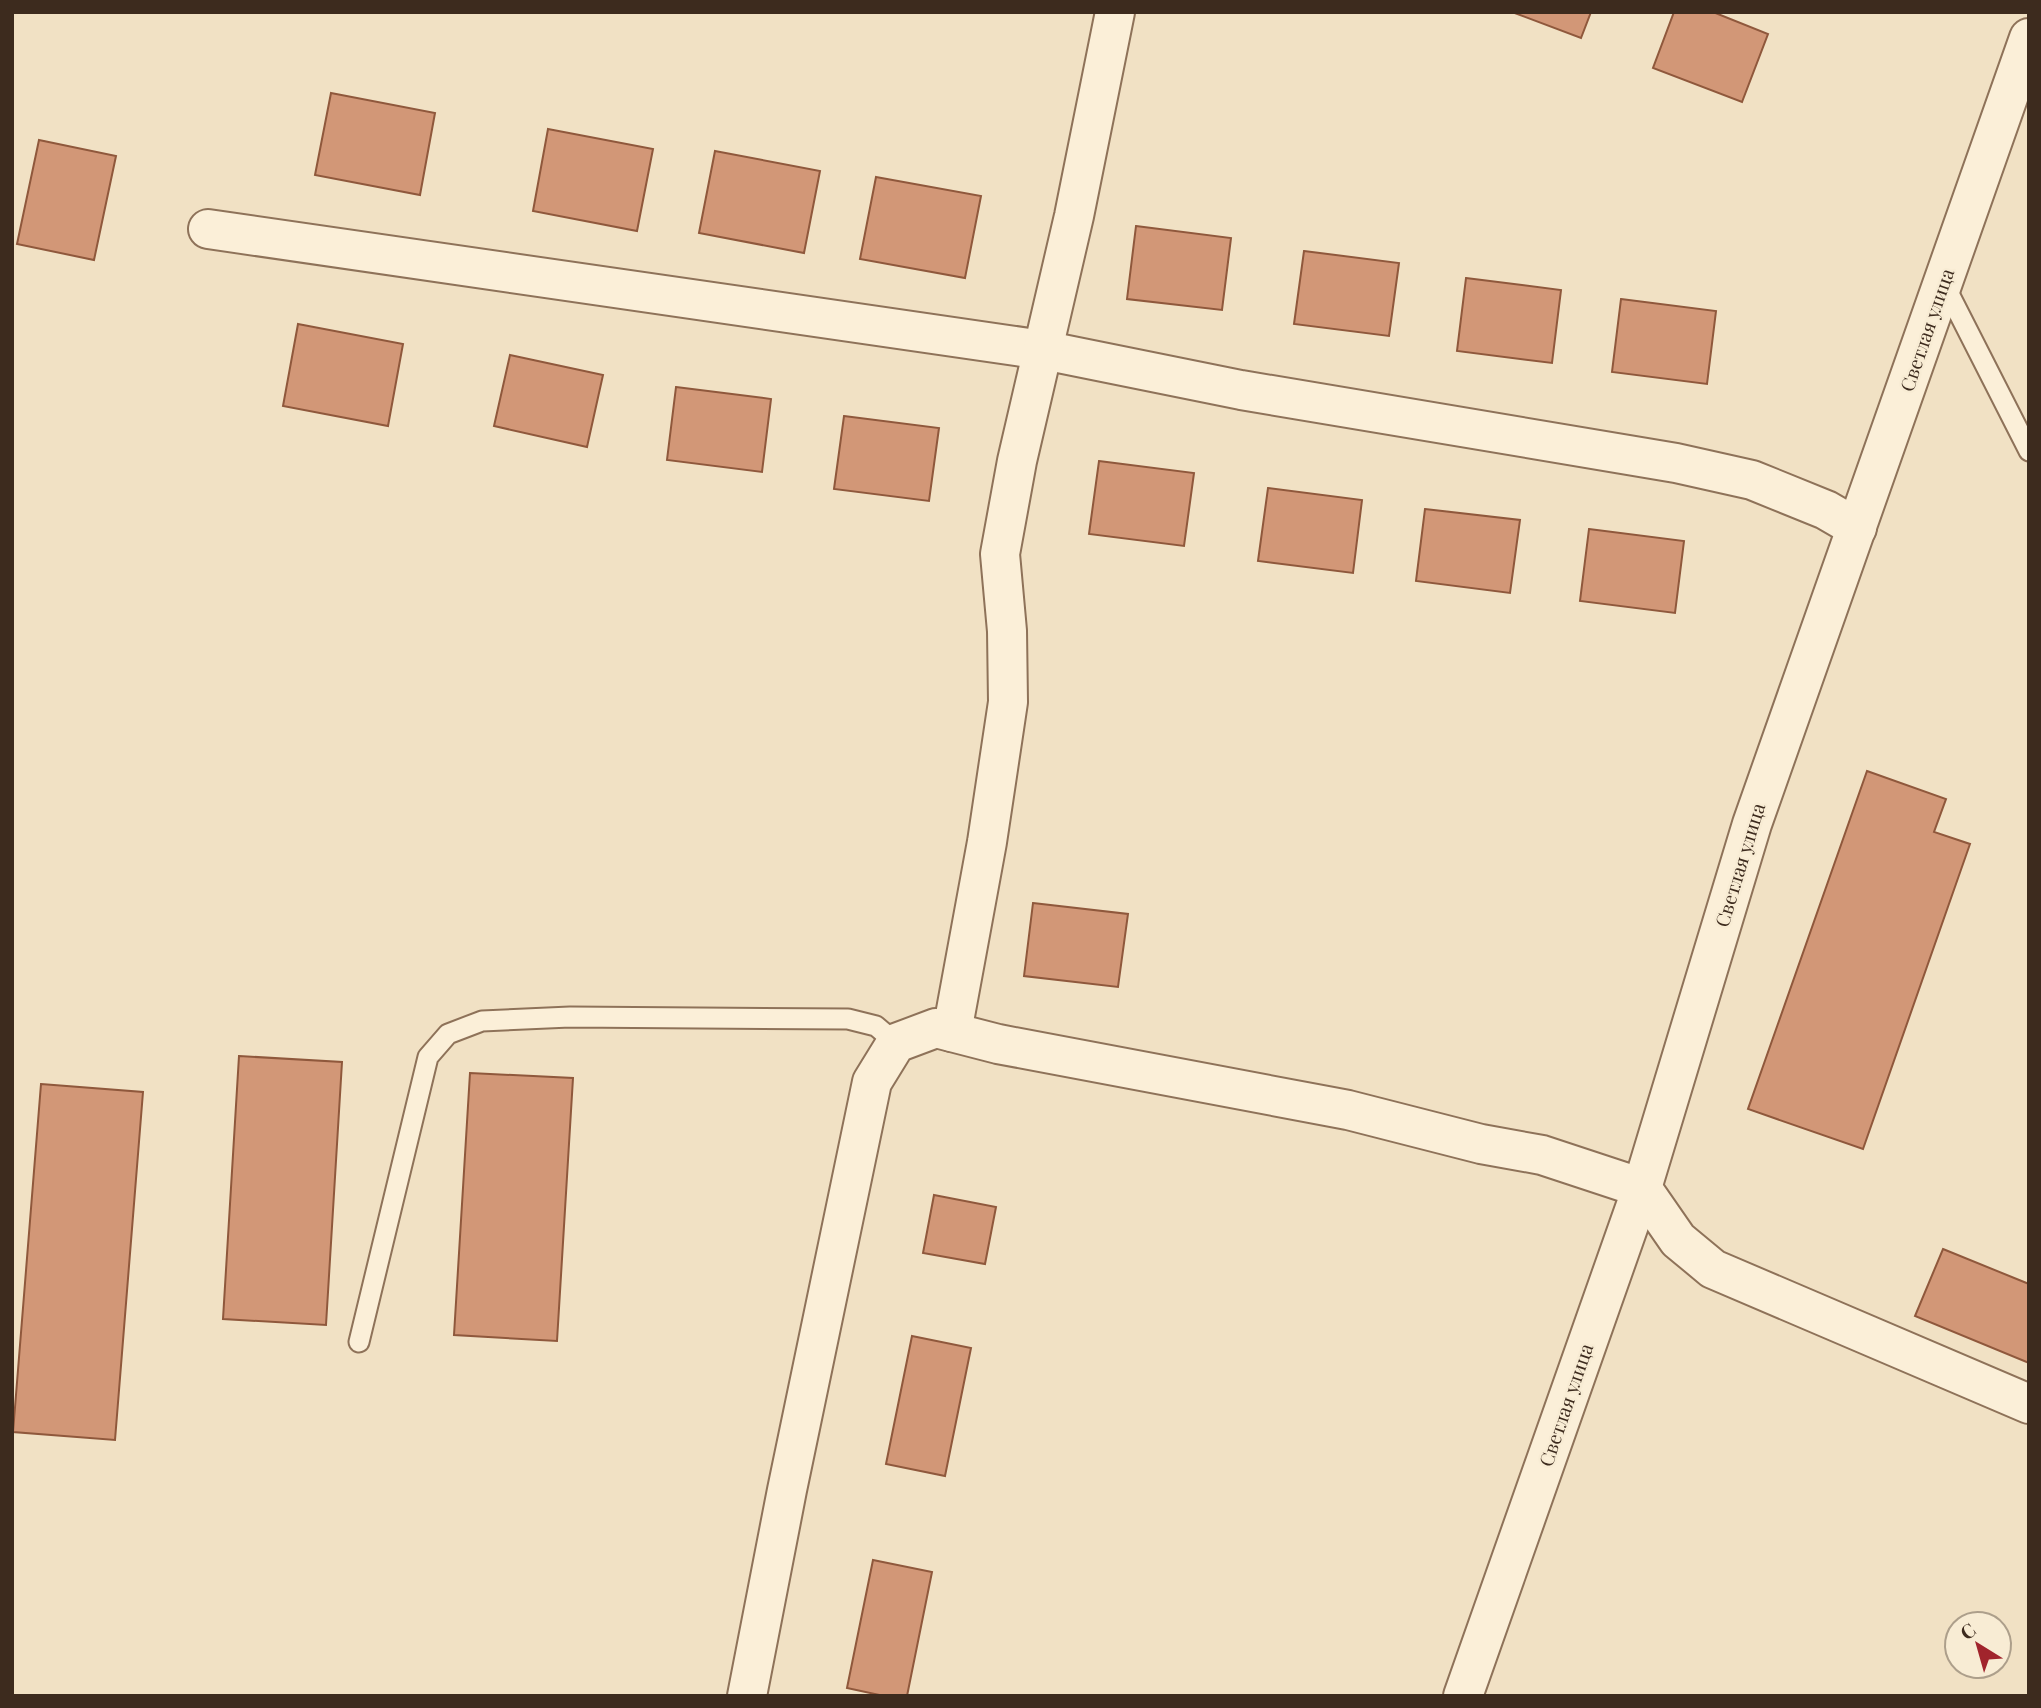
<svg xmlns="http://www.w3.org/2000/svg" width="2041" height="1708" viewBox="0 0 2041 1708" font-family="'Playfair Display',serif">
<rect width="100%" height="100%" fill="#f1e1c4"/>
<g fill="#d29777" stroke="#8f583c" stroke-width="2">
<path d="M 1512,12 L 1591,12 L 1581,38 Z"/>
<path d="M 1674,12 L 1713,12 L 1768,34 L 1742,102 L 1653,68 Z"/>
<path d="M 331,93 L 435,113 L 420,195 L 315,175 Z"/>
<path d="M 548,129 L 653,149 L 637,231 L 533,211 Z"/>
<path d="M 39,140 L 116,156 L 94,260 L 17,244 Z"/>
<path d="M 715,151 L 820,171 L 804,253 L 699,233 Z"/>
<path d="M 876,177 L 981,196 L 965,278 L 860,259 Z"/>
<path d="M 1136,226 L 1231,238 L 1222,310 L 1127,299 Z"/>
<path d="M 1304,251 L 1399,263 L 1389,336 L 1294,324 Z"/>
<path d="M 1466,278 L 1561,290 L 1552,363 L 1457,351 Z"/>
<path d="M 1621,299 L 1716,311 L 1707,384 L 1612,372 Z"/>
<path d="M 298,324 L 403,344 L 388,426 L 283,406 Z"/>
<path d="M 510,355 L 603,375 L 587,447 L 494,426 Z"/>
<path d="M 676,387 L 771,399 L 762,472 L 667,460 Z"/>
<path d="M 844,416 L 939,428 L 929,501 L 834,489 Z"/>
<path d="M 1099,461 L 1194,473 L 1184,546 L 1089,534 Z"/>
<path d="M 1268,488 L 1362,500 L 1353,573 L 1258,561 Z"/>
<path d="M 1425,509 L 1520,520 L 1510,593 L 1416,581 Z"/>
<path d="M 1589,529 L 1684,541 L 1675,613 L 1580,601 Z"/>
<path d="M 1867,771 L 1946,799 L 1934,832 L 1970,844 L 1863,1149 L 1748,1109 Z"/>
<path d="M 1033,903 L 1128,914 L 1118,987 L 1024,976 Z"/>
<path d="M 239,1056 L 342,1062 L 326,1325 L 223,1319 Z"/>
<path d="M 470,1073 L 573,1078 L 557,1341 L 454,1335 Z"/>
<path d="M 41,1084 L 143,1092 L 115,1440 L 13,1432 Z"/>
<path d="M 934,1195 L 996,1207 L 985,1264 L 923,1253 Z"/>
<path d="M 1943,1249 L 2029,1284 L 2029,1363 L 1915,1316 Z"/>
<path d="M 912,1336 L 971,1348 L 945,1476 L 886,1464 Z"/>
<path d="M 873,1560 L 932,1572 L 907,1696 L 884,1696 L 847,1688 Z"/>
</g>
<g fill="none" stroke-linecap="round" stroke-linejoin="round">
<defs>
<g id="lane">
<path d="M 1944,284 L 2029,451"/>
<path d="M 359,1342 L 428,1057 L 448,1034 L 482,1021 L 570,1017 L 848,1019 L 876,1026 L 896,1043"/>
</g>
<g id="street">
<path d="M 208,229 L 1043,350 L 1241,390 L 1676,463 L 1752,480 L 1826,510 L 1857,528"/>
<path d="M 952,1032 L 987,842 L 1008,702 L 1007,631 L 1000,554 L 1017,461 L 1074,216 L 1115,12"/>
<path d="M 747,1696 L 787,1490 L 872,1082 L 896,1043 L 936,1028 L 998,1044 L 1348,1110 L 1481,1144 L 1542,1155 L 1642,1188 L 1678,1240 L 1713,1269 L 2029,1404"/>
<path d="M 1463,1696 L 1642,1188 L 1752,824 L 2029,38"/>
</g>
</defs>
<use href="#lane" stroke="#8e7259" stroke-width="23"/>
<use href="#street" stroke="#8e7259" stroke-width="42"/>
<use href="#lane" stroke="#fbefd8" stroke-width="19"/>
<use href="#street" stroke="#fbefd8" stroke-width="38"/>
</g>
<g text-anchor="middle" stroke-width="5" stroke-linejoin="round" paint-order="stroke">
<g font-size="19" fill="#3d2b1e" stroke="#f8ecd4">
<text transform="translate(1927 330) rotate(-71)" y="7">Светлая улица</text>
<text transform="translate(1740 865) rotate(-73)" y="7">Светлая улица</text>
<text transform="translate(1566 1405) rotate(-71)" y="7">Светлая улица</text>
</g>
</g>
<rect width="2041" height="1708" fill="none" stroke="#3d2b1e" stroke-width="28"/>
<g transform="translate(1978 1645) rotate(323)"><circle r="33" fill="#f8ecd4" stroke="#ad9f8b" stroke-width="2"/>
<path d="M0-5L12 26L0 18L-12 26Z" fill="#a1242c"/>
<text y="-10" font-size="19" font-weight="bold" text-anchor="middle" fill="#3d2b1e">С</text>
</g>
</svg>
